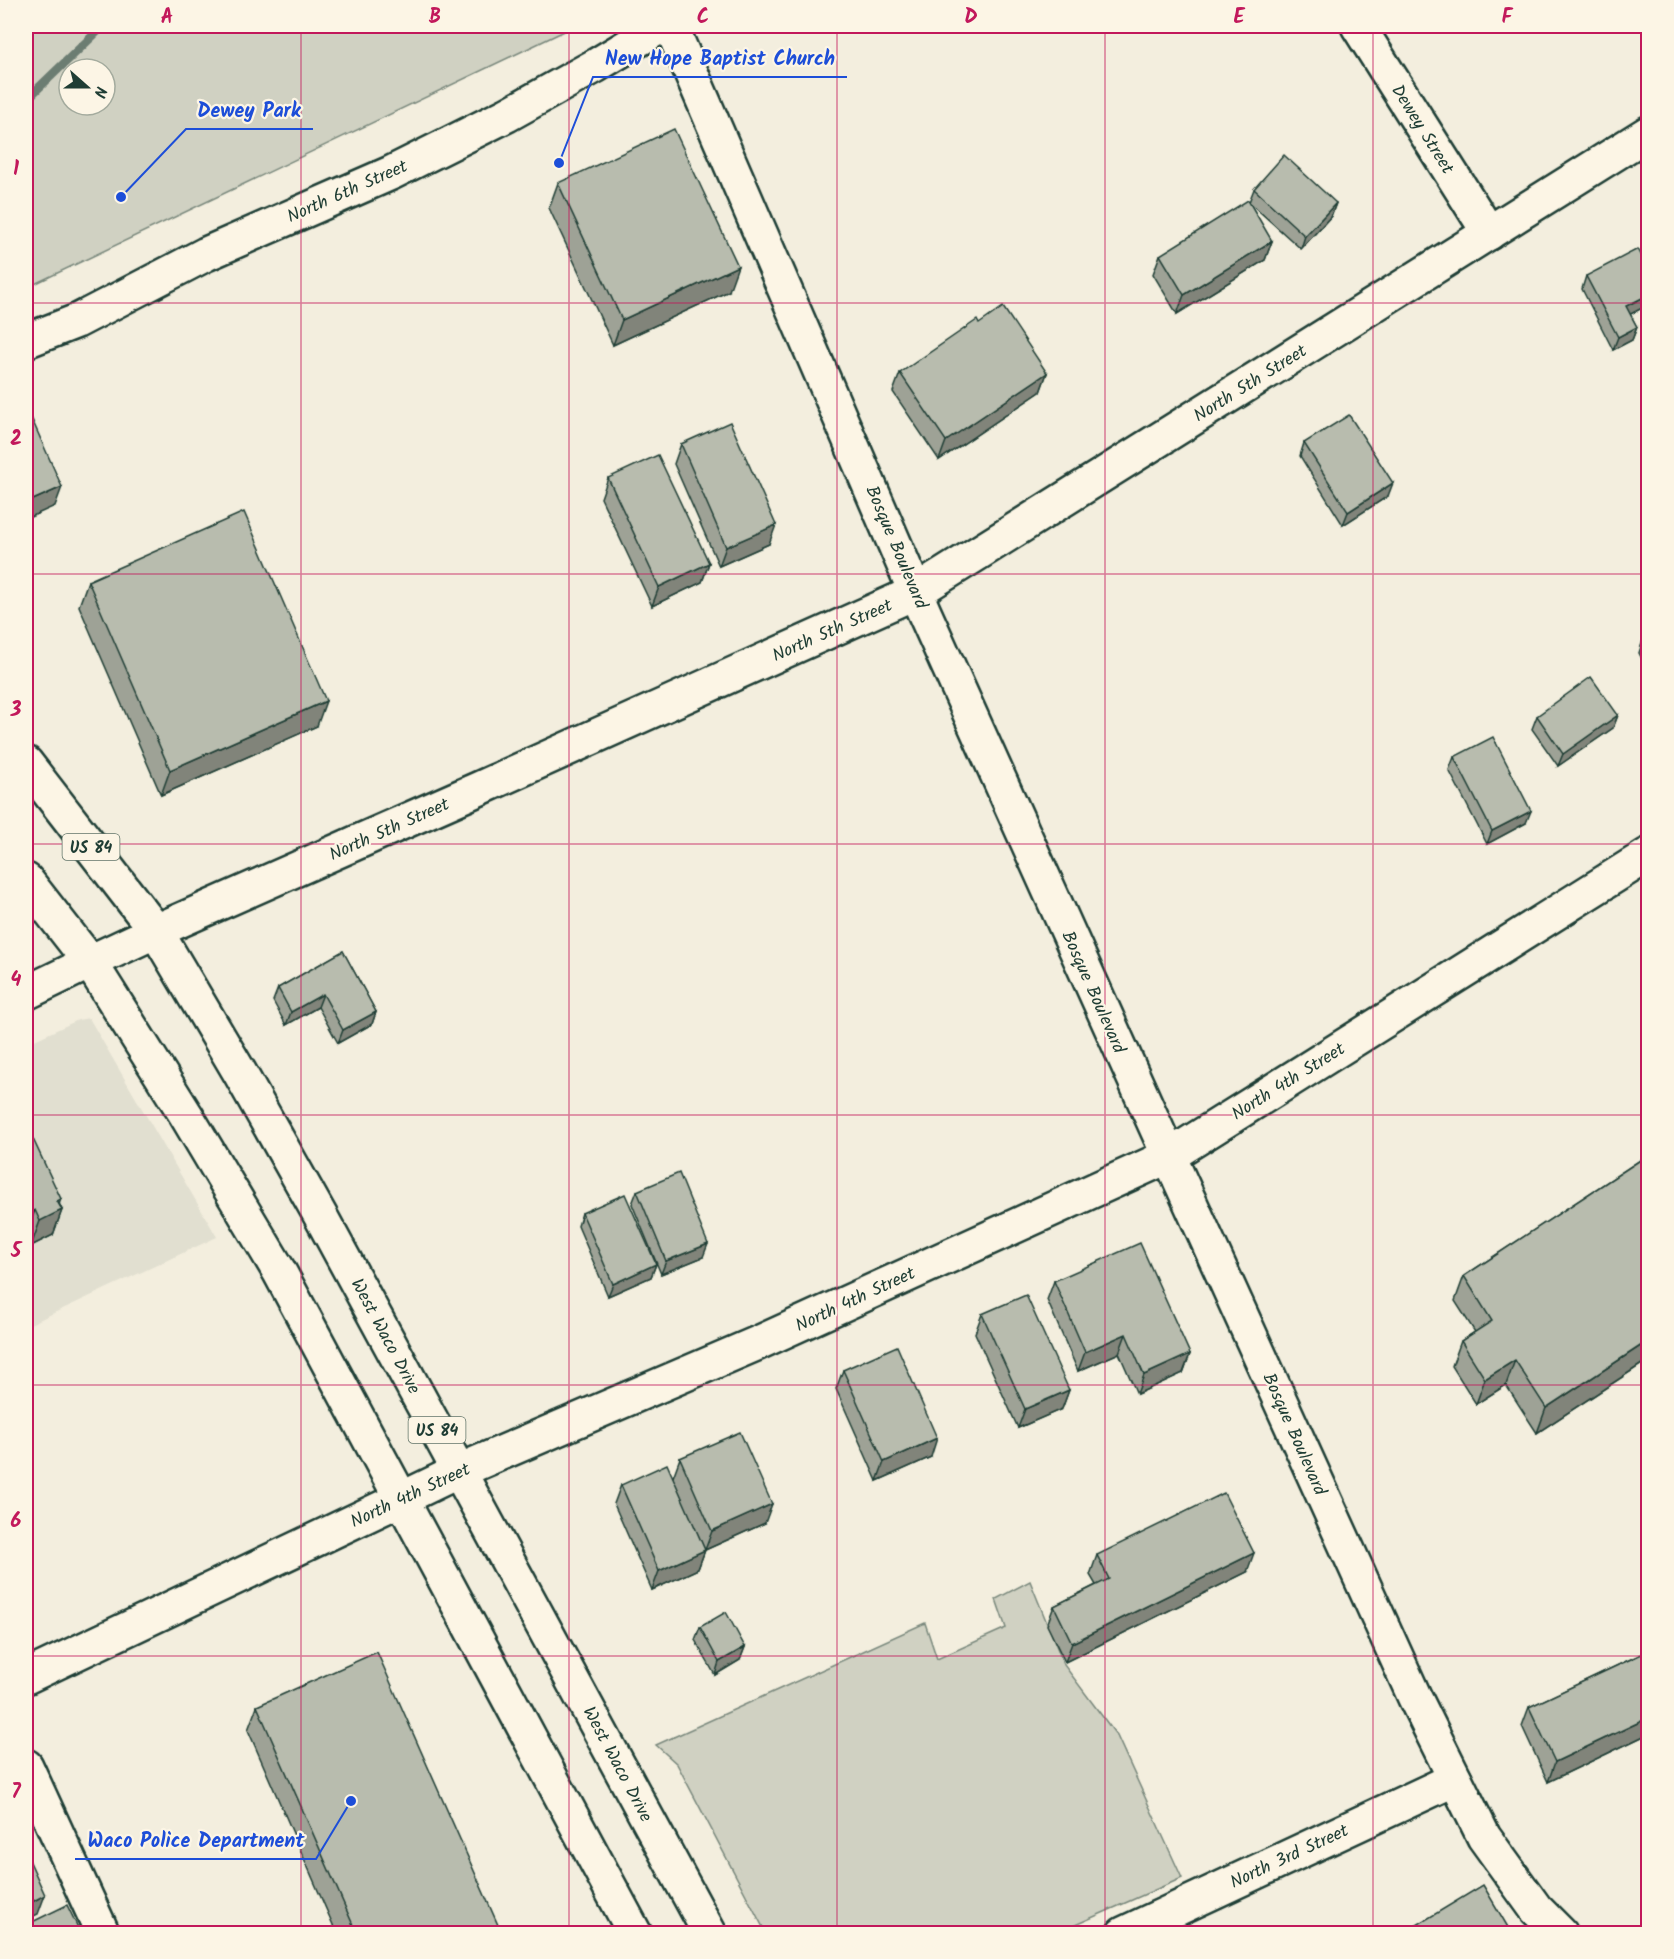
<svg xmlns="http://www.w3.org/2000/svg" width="1674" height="1959" viewBox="0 0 1674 1959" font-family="Kalam,sans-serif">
<rect width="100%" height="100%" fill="#f3eede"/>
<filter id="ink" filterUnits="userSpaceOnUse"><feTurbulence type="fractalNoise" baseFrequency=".0167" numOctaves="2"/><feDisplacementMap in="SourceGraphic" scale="12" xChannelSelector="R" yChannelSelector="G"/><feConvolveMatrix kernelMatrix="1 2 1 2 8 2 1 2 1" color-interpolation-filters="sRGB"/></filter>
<g filter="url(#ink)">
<path fill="#e1dfd0" d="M 89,1018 L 217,1237 L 26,1326 L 26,1044 L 78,1020 Z"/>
<g fill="#d0d1c2" stroke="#78877b" stroke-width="1.5" fill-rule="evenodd">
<path d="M 26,26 L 575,26 L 26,288 ZM 69,69 L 105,69 L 105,105 L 69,105 Z"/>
<path d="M 1030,1581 L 1064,1665 L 1117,1736 L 1182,1878 L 1057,1933 L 766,1933 L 677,1764 L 656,1745 L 925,1623 L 937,1659 L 1006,1628 L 996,1599 Z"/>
</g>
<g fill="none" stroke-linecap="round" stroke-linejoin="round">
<path stroke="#6c7d72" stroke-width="9" d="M 26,100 L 103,26"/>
<defs>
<g id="minor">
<path d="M 1358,26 L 1489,233"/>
<path d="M 26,341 L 77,321 L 206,254 L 391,173 L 507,115 L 595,66 L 661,26"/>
<path d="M 1169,1156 L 1415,1698 L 1484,1837 L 1536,1909 L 1561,1934"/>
<path d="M 26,1766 L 103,1934"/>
<path d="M 1123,1934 L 1455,1779"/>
</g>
<g id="tertiary">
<path d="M 26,993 L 90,962"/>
<path d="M 26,1677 L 401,1499"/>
</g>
<g id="secondary">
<path d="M 671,26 L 924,612 L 1169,1156"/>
<path d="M 90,962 L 156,931 L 478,789 L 916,592 L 1648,133"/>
<path d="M 401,1499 L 459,1471 L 758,1343 L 1169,1156 L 1648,855"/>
</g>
<g id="primary">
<path d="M 26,763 L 156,931 L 240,1073 L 320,1215 L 710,1934"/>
<path d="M 26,880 L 90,962 L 186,1115 L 279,1271 L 635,1934"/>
</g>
</defs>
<use href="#minor" stroke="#1f3d34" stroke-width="38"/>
<use href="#tertiary" stroke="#1f3d34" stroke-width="38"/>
<use href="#secondary" stroke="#1f3d34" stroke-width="38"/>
<use href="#primary" stroke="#1f3d34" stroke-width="38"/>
<use href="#minor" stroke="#fcf5e5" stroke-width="33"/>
<use href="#tertiary" stroke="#fcf5e5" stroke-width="33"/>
<use href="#secondary" stroke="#fcf5e5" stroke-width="33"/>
<use href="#primary" stroke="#fcf5e5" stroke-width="33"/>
</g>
<g fill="#9ea296" stroke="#1f3d34" stroke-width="1.5">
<path d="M 558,183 L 729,291 L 613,345 L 549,208 Z"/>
<path d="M 1254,189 L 1336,203 L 1331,216 L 1301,249 L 1249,202 Z"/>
<path d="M 1272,241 L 1265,260 L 1177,314 L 1153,274 L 1160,255 Z"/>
<path d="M 1648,268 L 1648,305 L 1630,314 L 1637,327 L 1632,340 L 1613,350 L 1582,289 L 1586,276 Z"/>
<path d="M 900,373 L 1047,373 L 1040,392 L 939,460 L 893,392 Z"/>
<path d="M 1304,443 L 1388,496 L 1343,525 L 1300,456 Z"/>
<path d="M 681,444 L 769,544 L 719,566 L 674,464 Z"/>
<path d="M 608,478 L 709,563 L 702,582 L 652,606 L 601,498 Z"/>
<path d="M 88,581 L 317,726 L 161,795 L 79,606 Z"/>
<path d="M 1648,638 L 1648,671 L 1639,653 L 1643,640 Z"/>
<path d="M 1618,715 L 1613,728 L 1558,766 L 1532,729 L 1537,716 Z"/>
<path d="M 1454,757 L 1526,823 L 1487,844 L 1449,770 Z"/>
<path d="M 343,951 L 376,1012 L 372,1024 L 338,1043 L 318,1007 L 286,1025 L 273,1001 L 278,988 Z"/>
<path d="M 26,1124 L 62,1210 L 53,1235 L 31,1246 L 26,1235 Z"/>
<path d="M 1648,1155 L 1648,1360 L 1537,1433 L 1506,1385 L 1476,1404 L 1452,1366 L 1461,1341 L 1475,1332 L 1455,1301 L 1464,1276 Z"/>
<path d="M 637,1191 L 703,1257 L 661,1274 L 632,1204 Z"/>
<path d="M 582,1213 L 656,1264 L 651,1277 L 608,1296 L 578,1226 Z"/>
<path d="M 1054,1281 L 1190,1354 L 1183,1373 L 1137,1394 L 1119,1353 L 1078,1371 L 1047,1300 Z"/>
<path d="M 982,1314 L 1069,1390 L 1062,1409 L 1018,1428 L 975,1333 Z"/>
<path d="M 843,1370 L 931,1457 L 877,1481 L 836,1389 Z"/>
<path d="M 680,1458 L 765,1523 L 705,1550 L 698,1569 L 652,1590 L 614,1504 L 621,1485 L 673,1477 Z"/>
<path d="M 1097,1555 L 1247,1572 L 1065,1662 L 1047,1625 L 1054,1606 L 1096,1585 L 1090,1575 Z"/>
<path d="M 700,1627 L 745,1647 L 740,1660 L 715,1675 L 695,1640 Z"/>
<path d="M 1648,1651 L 1648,1734 L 1548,1782 L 1522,1726 L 1529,1707 Z"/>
<path d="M 257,1706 L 502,1934 L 337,1934 L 248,1730 Z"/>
</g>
<g fill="#81847a" stroke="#1f3d34" stroke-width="1.5">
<path d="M 1336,203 L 1331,216 L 1301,249 L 1305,236 Z"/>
<path d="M 1272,241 L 1265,260 L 1177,314 L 1184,295 Z"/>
<path d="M 738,266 L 729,291 L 613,345 L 622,320 Z"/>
<path d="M 1648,295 L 1648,305 L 1621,319 L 1626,306 Z"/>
<path d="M 1637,327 L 1632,340 L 1613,350 L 1618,337 Z"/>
<path d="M 1047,373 L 1040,392 L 939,460 L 946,441 Z"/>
<path d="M 1393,483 L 1388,496 L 1343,525 L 1348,512 Z"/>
<path d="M 62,487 L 55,506 L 26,519 L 26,503 Z"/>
<path d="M 776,525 L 769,544 L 719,566 L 726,547 Z"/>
<path d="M 709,563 L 702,582 L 652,606 L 659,587 Z"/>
<path d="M 326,701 L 317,726 L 161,795 L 170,770 Z"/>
<path d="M 1618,715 L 1613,728 L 1558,766 L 1563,754 Z"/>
<path d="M 1531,811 L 1526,823 L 1487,844 L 1492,831 Z"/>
<path d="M 323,994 L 318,1007 L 286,1025 L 291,1012 Z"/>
<path d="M 376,1012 L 372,1024 L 338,1043 L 343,1030 Z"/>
<path d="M 61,1199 L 56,1213 L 62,1210 L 53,1235 L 31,1246 L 40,1221 L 57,1201 Z"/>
<path d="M 35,1210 L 26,1235 L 26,1214 Z"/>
<path d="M 708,1244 L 703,1257 L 661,1274 L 666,1261 Z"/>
<path d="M 656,1264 L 651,1277 L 608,1296 L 613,1284 Z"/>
<path d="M 1126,1334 L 1119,1353 L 1078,1371 L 1085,1352 Z"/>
<path d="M 1648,1341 L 1648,1360 L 1537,1433 L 1546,1408 Z"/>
<path d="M 1190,1354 L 1183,1373 L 1137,1394 L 1144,1375 Z"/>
<path d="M 1515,1360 L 1506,1385 L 1476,1404 L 1485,1379 Z"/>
<path d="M 1069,1390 L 1062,1409 L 1018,1428 L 1025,1409 Z"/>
<path d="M 937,1438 L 931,1457 L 877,1481 L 884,1462 Z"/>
<path d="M 772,1504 L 765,1523 L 705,1550 L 712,1531 Z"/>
<path d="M 705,1550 L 698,1569 L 652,1590 L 659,1571 Z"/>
<path d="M 1254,1553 L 1247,1572 L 1065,1662 L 1072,1643 Z"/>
<path d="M 745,1647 L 740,1660 L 715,1675 L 719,1662 Z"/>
<path d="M 1648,1718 L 1648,1734 L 1548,1782 L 1555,1762 Z"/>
<path d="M 45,1895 L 38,1914 L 26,1920 L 26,1905 Z"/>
</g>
<g fill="#b8bcae" stroke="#1f3d34" stroke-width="1.5">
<path d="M 674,129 L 738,266 L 622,320 L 558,183 Z"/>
<path d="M 1284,155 L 1336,203 L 1305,236 L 1254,189 Z"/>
<path d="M 1248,200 L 1272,241 L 1184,295 L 1160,255 Z"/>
<path d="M 1638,249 L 1648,268 L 1648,295 L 1626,306 L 1637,327 L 1618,337 L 1586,276 Z"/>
<path d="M 1003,307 L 1047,373 L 946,441 L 900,373 L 977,320 L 979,324 Z"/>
<path d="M 26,406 L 62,487 L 26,503 Z"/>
<path d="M 1349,415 L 1393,483 L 1348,512 L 1304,443 Z"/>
<path d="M 730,422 L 776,525 L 726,547 L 681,444 Z"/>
<path d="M 658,455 L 709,563 L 659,587 L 608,478 Z"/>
<path d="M 244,512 L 326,701 L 170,770 L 88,581 Z"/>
<path d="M 1648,638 L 1648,649 L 1643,640 Z"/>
<path d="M 1591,677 L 1618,715 L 1563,754 L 1537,716 Z"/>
<path d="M 1493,737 L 1531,811 L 1492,831 L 1454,757 Z"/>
<path d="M 343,951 L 376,1012 L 343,1030 L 323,994 L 291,1012 L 278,988 Z"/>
<path d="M 26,1124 L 61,1199 L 57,1201 L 62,1210 L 40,1221 L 35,1210 L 26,1214 Z"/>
<path d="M 1648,1155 L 1648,1341 L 1546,1408 L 1515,1360 L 1485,1379 L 1461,1341 L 1492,1321 L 1464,1276 Z"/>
<path d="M 679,1173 L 708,1244 L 666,1261 L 637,1191 Z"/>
<path d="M 625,1194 L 656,1264 L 613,1284 L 582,1213 Z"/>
<path d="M 1140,1243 L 1190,1354 L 1144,1375 L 1126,1334 L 1085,1352 L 1054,1281 Z"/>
<path d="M 1026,1295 L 1069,1390 L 1025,1409 L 982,1314 Z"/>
<path d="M 897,1346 L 937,1438 L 884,1462 L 843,1370 Z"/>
<path d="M 740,1432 L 772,1504 L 712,1531 L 680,1458 Z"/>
<path d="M 667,1464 L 705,1550 L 659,1571 L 621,1485 Z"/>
<path d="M 1224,1493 L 1254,1553 L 1072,1643 L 1054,1606 L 1109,1579 L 1097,1555 Z"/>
<path d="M 726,1612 L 745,1647 L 719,1662 L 700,1627 Z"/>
<path d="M 1648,1651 L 1648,1718 L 1555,1762 L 1529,1707 Z"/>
<path d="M 377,1652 L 502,1934 L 357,1934 L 257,1706 Z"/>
<path d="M 26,1853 L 45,1895 L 26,1905 Z"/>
<path d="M 1483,1885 L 1512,1934 L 1402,1934 Z"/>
<path d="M 67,1905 L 81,1934 L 26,1934 L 26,1925 Z"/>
</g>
</g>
<path fill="none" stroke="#c2185b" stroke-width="1.5" stroke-opacity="0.55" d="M 301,26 L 301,1934M 569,26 L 569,1934M 837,26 L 837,1934M 1105,26 L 1105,1934M 1373,26 L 1373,1934M 26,303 L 1648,303M 26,574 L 1648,574M 26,844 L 1648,844M 26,1115 L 1648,1115M 26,1385 L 1648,1385M 26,1656 L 1648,1656"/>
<g text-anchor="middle" stroke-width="4.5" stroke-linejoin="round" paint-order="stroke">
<g fill="#fcf5e5" stroke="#617469" stroke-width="1.5">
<rect x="62.5" y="834" width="57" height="26" rx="4.5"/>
<rect x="408.5" y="1417" width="57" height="26" rx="4.5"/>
</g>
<g font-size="16" font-weight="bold" fill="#1f3d34">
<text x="91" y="853">US 84</text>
<text x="437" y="1436">US 84</text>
</g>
<g font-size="18" fill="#1f3d34" stroke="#fcf5e5">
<text transform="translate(1423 129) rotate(58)" y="6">Dewey Street</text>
<text transform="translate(347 191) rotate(-24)" y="6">North 6th Street</text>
<text transform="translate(1250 383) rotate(-32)" y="6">North 5th Street</text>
<text transform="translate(897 547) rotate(67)" y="6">Bosque Boulevard</text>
<text transform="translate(832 630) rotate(-24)" y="6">North 5th Street</text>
<text transform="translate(389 829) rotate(-24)" y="6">North 5th Street</text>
<text transform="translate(1094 992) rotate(66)" y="6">Bosque Boulevard</text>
<text transform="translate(1288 1081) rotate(-32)" y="6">North 4th Street</text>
<text transform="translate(855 1299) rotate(-25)" y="6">North 4th Street</text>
<text transform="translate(386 1336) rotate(62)" y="6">West Waco Drive</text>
<text transform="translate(1295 1434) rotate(66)" y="6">Bosque Boulevard</text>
<text transform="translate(410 1495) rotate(-25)" y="6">North 4th Street</text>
<text transform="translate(618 1764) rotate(62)" y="6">West Waco Drive</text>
<text transform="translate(1289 1856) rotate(-25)" y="6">North 3rd Street</text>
</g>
</g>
<path fill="none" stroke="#1d4ed8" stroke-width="2" d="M559 163L593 77H847M121 197L186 129H313M351 1801L316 1859H75"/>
<g fill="#1d4ed8" stroke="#fcf5e5" stroke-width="2">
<circle cx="559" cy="163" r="6"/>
<circle cx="121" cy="197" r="6"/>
<circle cx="351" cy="1801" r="6"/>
</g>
<g font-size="20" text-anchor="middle" font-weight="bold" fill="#1d4ed8" stroke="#fcf5e5" stroke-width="4.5" stroke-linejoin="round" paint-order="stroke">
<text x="720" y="65">New Hope Baptist Church</text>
<text x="249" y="117">Dewey Park</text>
<text x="196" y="1847">Waco Police Department</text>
</g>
<rect width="1674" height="1959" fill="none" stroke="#fcf5e5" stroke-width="66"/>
<g transform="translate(87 87) rotate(111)"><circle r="28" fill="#fcf5e5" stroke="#a4ab9e" stroke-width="1.5"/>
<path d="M0-4.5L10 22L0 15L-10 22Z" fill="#1f3d34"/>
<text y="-9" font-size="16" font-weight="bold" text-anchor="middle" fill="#1f3d34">N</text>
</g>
<rect x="33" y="33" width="1608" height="1893" fill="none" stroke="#c2185b" stroke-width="2"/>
<g font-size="20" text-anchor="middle" font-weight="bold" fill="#c2185b">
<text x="167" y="23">A</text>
<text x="435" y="23">B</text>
<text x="703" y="23">C</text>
<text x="971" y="23">D</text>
<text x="1239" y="23">E</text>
<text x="1507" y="23">F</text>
<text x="16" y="175">1</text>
<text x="16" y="445">2</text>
<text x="16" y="716">3</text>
<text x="16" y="986">4</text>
<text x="16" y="1257">5</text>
<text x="16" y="1527">6</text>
<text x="16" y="1798">7</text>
</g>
</svg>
